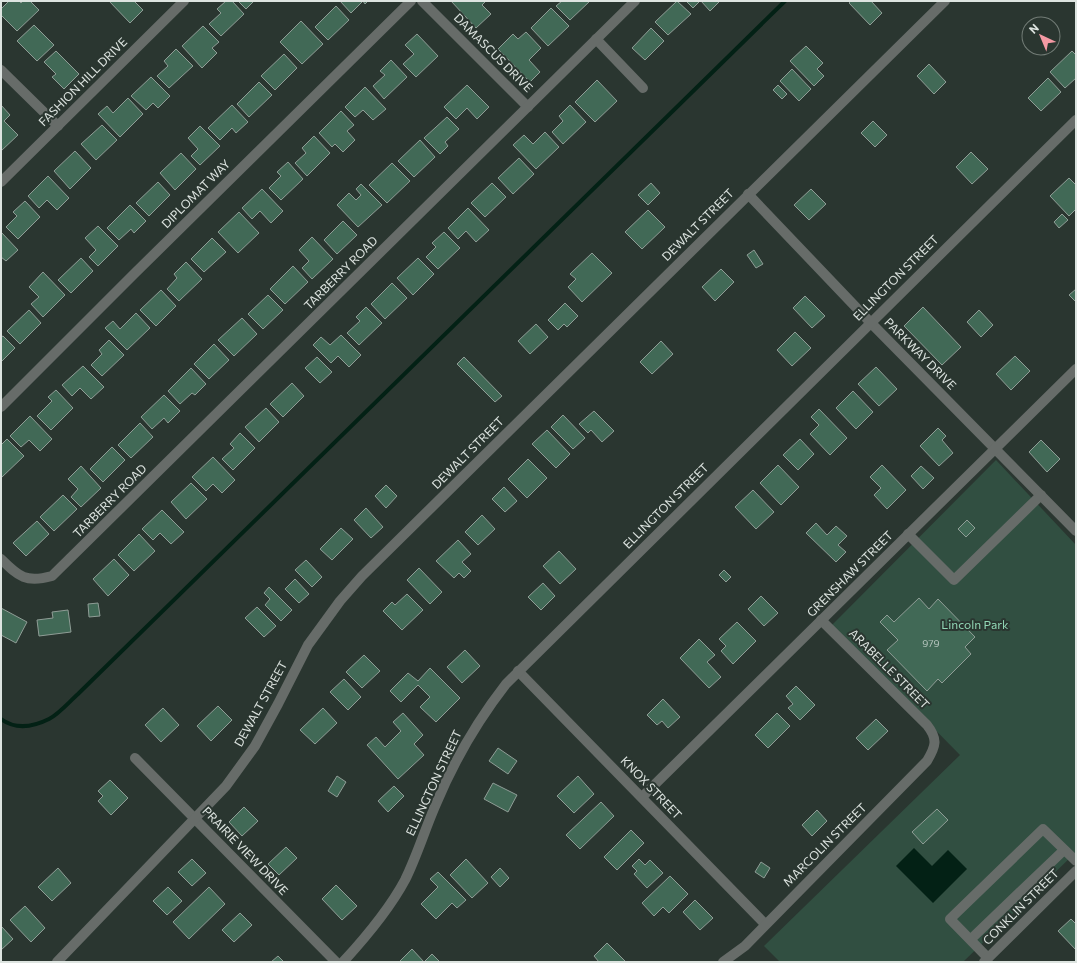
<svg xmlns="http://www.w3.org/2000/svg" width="1077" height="963" viewBox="0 0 1077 963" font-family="Commissioner,sans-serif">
<rect width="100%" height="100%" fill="#2a3630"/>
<path fill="#314f41" d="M 996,460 L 1076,545 L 1076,852 L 963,962 L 780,962 L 764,946 L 960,755 L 832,625 Z"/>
<path fill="#032115" d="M 914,848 L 932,866 L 948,850 L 967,869 L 933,903 L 896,866 Z"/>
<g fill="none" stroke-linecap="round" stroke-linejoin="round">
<path stroke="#032115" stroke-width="4" d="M 1,719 C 16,730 33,727 49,719 C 59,714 70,701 78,694 L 785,1"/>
</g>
<g fill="#416956" stroke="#8f9d96">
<path d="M 9,1 L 19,1 L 21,3 L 23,1 L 30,1 L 39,10 L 17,31 L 1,15 L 1,9 Z"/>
<path d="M 109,1 L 134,1 L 143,10 L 130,23 Z"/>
<path d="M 226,1 L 232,1 L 244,14 L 221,36 L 209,24 L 221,13 L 217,9 Z"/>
<path d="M 238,1 L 254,1 L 246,9 Z"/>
<path d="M 340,1 L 368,1 L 365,4 L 363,1 L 351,13 Z"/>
<path d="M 451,1 L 486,1 L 482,5 L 491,14 L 476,28 Z"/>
<path d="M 562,1 L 590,1 L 570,20 L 556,6 Z"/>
<path d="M 677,1 L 691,14 L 668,35 L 655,22 Z"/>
<path d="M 686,1 L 700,1 L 693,8 Z"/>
<path d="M 701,1 L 720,1 L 710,11 Z"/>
<path d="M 851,1 L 871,1 L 882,13 L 870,25 L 849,3 Z"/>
<path d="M 336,6 L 349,20 L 328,40 L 315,27 Z"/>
<path d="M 551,8 L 569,26 L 548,46 L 531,28 Z"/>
<path d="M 301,21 L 323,44 L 302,64 L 280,42 Z"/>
<path d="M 34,25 L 54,45 L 37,61 L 17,41 Z"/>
<path d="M 203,26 L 219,42 L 212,48 L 217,53 L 202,68 L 182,46 Z"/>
<path d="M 651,28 L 664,41 L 645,60 L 632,48 Z"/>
<path d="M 526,32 L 541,48 L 529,60 L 540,72 L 530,82 L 498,49 L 513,34 L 518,39 Z"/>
<path d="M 417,34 L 438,56 L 416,77 L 403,64 L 414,54 L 405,45 Z"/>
<path d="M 806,46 L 823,63 L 817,69 L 824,76 L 814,86 L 790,61 Z"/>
<path d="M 176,49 L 193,66 L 169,88 L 157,76 L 168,66 L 164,61 Z"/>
<path d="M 56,51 L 79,74 L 64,89 L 52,77 L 56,74 L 44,62 Z"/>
<path d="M 1072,51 L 1076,55 L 1076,78 L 1065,88 L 1050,72 Z"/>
<path d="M 284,54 L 297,68 L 275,90 L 261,76 Z"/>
<path d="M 391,60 L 407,77 L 384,99 L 373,86 L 385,75 L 380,71 Z"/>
<path d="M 929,64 L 946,82 L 934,94 L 917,76 Z"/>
<path d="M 792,69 L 811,89 L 799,101 L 780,81 Z"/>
<path d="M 151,77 L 170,96 L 158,108 L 153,103 L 146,110 L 131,96 Z"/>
<path d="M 1048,78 L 1061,92 L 1041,111 L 1028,98 Z"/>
<path d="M 597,80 L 617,101 L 595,122 L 575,102 Z"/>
<path d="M 259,82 L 272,95 L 249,117 L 237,104 Z"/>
<path d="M 467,85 L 489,107 L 477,119 L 467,108 L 456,119 L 444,107 Z"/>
<path d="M 778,85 L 787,94 L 782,99 L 773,90 Z"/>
<path d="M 365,87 L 386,109 L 373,120 L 363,110 L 355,117 L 345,107 Z"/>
<path d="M 128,98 L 143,114 L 120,137 L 98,114 L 107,106 L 113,113 Z"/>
<path d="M 1,105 L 10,115 L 4,121 L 18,135 L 1,151 Z"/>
<path d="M 232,105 L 248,122 L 236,133 L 232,128 L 220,140 L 208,128 Z"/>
<path d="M 570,105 L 586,122 L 563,144 L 552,132 L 563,121 L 559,116 Z"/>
<path d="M 341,111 L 354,125 L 347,131 L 355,140 L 343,152 L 335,144 L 332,147 L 319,133 Z"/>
<path d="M 447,117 L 459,129 L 445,142 L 448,146 L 440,154 L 424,138 Z"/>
<path d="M 873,121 L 887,135 L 875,147 L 861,133 Z"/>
<path d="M 102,125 L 117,140 L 96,160 L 81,144 Z"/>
<path d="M 200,126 L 220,146 L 200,165 L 191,156 L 198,149 L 188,138 Z"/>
<path d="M 545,132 L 559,147 L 536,169 L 513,145 L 524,135 L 533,144 Z"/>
<path d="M 314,136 L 330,153 L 307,176 L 295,163 L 306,153 L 302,148 Z"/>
<path d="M 420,140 L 435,157 L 414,177 L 398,161 Z"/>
<path d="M 75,151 L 91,168 L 70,189 L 54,171 Z"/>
<path d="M 971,152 L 988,169 L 972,184 L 956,167 Z"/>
<path d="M 181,153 L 196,169 L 175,190 L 160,173 Z"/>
<path d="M 519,158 L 534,174 L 513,194 L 498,178 Z"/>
<path d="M 288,162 L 303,179 L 281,200 L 269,188 L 281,176 L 277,172 Z"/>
<path d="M 392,163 L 410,181 L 387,203 L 369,185 Z"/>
<path d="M 48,176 L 69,198 L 57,210 L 47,200 L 39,208 L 28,196 Z"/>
<path d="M 1069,178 L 1076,185 L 1076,209 L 1069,216 L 1050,196 Z"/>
<path d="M 158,182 L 170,195 L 149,216 L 136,203 Z"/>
<path d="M 492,183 L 506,197 L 485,217 L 471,203 Z"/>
<path d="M 651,183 L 660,193 L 648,205 L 638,195 Z"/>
<path d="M 361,184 L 382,205 L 358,227 L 337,205 L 349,193 L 356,200 L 361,195 L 356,189 Z"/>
<path d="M 262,189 L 283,211 L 271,223 L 260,211 L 252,219 L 242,208 Z"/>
<path d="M 811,189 L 826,204 L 809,220 L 794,205 Z"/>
<path d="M 25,201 L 40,217 L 18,239 L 6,227 L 17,216 L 13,212 Z"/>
<path d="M 130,205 L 146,221 L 134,233 L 131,229 L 119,240 L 107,228 Z"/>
<path d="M 468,208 L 489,230 L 476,242 L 466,231 L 458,239 L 448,228 Z"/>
<path d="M 648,210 L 665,227 L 642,249 L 625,232 Z"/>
<path d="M 239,212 L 259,233 L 238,253 L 218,232 Z"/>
<path d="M 1062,214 L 1068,220 L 1059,228 L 1054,222 Z"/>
<path d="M 343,221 L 357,235 L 337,254 L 324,240 Z"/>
<path d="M 98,226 L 118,246 L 98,266 L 89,257 L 96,250 L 85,238 Z"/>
<path d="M 1,232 L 18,250 L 6,261 L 1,257 Z"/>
<path d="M 444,232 L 460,248 L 438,269 L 426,257 L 436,247 L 432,243 Z"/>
<path d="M 312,237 L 333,259 L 312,279 L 302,268 L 309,261 L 299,250 Z"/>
<path d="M 212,238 L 226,252 L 204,272 L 191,259 Z"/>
<path d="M 754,250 L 763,264 L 756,268 L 747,255 Z"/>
<path d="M 592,253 L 612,273 L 582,302 L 568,287 L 576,279 L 570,274 Z"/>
<path d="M 81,258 L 93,271 L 71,293 L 58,280 Z"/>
<path d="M 418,258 L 434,274 L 413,295 L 397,278 Z"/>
<path d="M 186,262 L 202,279 L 179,301 L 167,289 L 177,278 L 174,274 Z"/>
<path d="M 293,266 L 308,282 L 285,304 L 270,289 Z"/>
<path d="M 721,269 L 734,282 L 715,301 L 702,287 Z"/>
<path d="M 43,272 L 65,295 L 43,317 L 31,304 L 39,297 L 29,287 Z"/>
<path d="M 392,283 L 407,298 L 385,319 L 371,304 Z"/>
<path d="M 1076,289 L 1076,302 L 1069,295 Z"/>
<path d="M 161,290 L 176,306 L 156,326 L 140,310 Z"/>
<path d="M 268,295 L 283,310 L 263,329 L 248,314 Z"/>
<path d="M 805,296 L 825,316 L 812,328 L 793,308 Z"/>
<path d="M 565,303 L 578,316 L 567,327 L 564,324 L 558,330 L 548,320 Z"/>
<path d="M 366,307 L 382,323 L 359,345 L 347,333 L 360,321 L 356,317 Z"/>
<path d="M 923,307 L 961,347 L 942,365 L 904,326 Z"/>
<path d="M 29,310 L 41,323 L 20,344 L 7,331 Z"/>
<path d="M 979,310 L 993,325 L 981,337 L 967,322 Z"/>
<path d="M 136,313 L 150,328 L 127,350 L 105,328 L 113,321 L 120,329 Z"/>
<path d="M 242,318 L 257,334 L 234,356 L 218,340 Z"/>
<path d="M 536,324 L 548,337 L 530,354 L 518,341 Z"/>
<path d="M 795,332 L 811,348 L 792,366 L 777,350 Z"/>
<path d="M 341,335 L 361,355 L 349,367 L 338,356 L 331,363 L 313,345 L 321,337 L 330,345 Z"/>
<path d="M 3,336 L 15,348 L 1,362 L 1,337 Z"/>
<path d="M 109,340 L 124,355 L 102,376 L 91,365 L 102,354 L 99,350 Z"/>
<path d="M 661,341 L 673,354 L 652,374 L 640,362 Z"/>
<path d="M 214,344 L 229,360 L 209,379 L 194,364 Z"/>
<path d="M 1015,356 L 1030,371 L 1011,390 L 996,374 Z"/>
<path d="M 317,357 L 332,372 L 320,383 L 305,368 Z"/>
<path d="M 464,357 L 502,396 L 495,402 L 457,364 Z"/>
<path d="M 83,366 L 104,387 L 91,399 L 80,388 L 72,396 L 62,385 Z"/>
<path d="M 876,367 L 897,389 L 879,406 L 858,384 Z"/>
<path d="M 191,368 L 206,384 L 195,395 L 192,393 L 180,404 L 168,391 Z"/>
<path d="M 292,383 L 304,396 L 283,417 L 270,404 Z"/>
<path d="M 56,390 L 73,408 L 51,430 L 37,416 L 52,401 L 48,397 Z"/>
<path d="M 853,391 L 873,412 L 856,429 L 836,408 Z"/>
<path d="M 164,395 L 180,411 L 168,423 L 164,418 L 152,429 L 141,417 Z"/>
<path d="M 266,408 L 279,422 L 259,442 L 245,427 Z"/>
<path d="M 819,409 L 847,438 L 830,455 L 810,434 L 819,425 L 811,417 Z"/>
<path d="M 594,411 L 614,431 L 602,442 L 591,430 L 588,433 L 579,424 Z"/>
<path d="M 563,415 L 585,438 L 573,449 L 551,427 Z"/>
<path d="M 30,416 L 52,439 L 40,451 L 29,440 L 21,447 L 10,436 Z"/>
<path d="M 140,423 L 153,437 L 131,458 L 118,445 Z"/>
<path d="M 938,428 L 946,436 L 942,440 L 953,453 L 939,466 L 920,446 Z"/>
<path d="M 547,430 L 570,454 L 556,468 L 532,444 Z"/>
<path d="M 240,433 L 255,448 L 233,470 L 222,459 L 234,448 L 230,444 Z"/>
<path d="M 7,439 L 24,456 L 1,478 L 1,445 Z"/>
<path d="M 800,439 L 814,454 L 798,470 L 783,455 Z"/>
<path d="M 1041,440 L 1060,459 L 1047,472 L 1029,452 Z"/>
<path d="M 112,447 L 125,460 L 103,482 L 90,469 Z"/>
<path d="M 213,457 L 235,480 L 222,493 L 213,484 L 206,491 L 192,477 Z"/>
<path d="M 528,459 L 547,478 L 527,498 L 508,479 Z"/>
<path d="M 778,465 L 799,487 L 781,505 L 760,483 Z"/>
<path d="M 882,465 L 906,490 L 887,509 L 874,495 L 881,488 L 870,477 Z"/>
<path d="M 81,466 L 101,488 L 81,507 L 71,497 L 78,489 L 68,479 Z"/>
<path d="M 921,466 L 934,478 L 923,489 L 911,476 Z"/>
<path d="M 191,483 L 207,499 L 186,519 L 171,502 Z"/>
<path d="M 386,485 L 397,496 L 386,508 L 375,496 Z"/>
<path d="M 504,487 L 517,501 L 505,512 L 492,499 Z"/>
<path d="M 753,490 L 774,512 L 756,529 L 735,507 Z"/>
<path d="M 63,495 L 77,509 L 54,531 L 40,517 Z"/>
<path d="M 366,508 L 383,527 L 371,538 L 354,520 Z"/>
<path d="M 162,510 L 184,532 L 171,544 L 160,533 L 153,540 L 142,529 Z"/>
<path d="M 482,515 L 495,529 L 478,545 L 465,532 Z"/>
<path d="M 967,520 L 975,528 L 966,537 L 958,529 Z"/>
<path d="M 37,521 L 49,534 L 26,556 L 13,543 Z"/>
<path d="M 816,523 L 827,535 L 836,526 L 847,536 L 838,545 L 846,552 L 836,562 L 806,533 Z"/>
<path d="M 341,528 L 353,539 L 332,560 L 320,549 Z"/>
<path d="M 139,534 L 155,551 L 134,571 L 118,555 Z"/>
<path d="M 458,540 L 471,554 L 462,562 L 471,571 L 464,578 L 459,573 L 454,578 L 436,561 Z"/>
<path d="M 559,551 L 576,569 L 560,584 L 543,566 Z"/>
<path d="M 114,559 L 129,575 L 108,596 L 93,579 Z"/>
<path d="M 306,560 L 322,577 L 312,587 L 295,570 Z"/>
<path d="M 419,568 L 442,592 L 430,604 L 407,580 Z"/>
<path d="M 724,570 L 731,577 L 726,582 L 719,575 Z"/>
<path d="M 295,579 L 309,594 L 299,603 L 285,589 Z"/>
<path d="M 543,583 L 555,596 L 541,610 L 528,597 Z"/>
<path d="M 269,587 L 292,610 L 281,621 L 265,605 L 270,599 L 264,593 Z"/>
<path d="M 407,594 L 423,610 L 402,630 L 383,611 L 392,602 L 395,605 Z"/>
<path d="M 761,596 L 778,613 L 764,626 L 748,609 Z"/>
<path d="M 919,598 L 929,609 L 938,599 L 975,637 L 965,647 L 971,654 L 942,683 L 938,679 L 927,691 L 887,650 L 898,640 L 880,622 L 887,615 L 894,622 Z"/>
<path d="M 98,603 L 100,616 L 89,617 L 88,604 Z"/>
<path d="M 257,607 L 276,626 L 264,637 L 245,618 Z"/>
<path d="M 1,608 L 27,622 L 16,643 L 1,635 Z"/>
<path d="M 68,610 L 71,632 L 39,636 L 37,620 L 53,618 L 52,612 Z"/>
<path d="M 737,622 L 756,641 L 733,664 L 721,651 L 726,646 L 719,639 Z"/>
<path d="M 699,639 L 715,655 L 707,662 L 721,677 L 709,688 L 680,658 Z"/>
<path d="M 465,650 L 480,666 L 462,683 L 447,667 Z"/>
<path d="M 364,655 L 380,671 L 362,688 L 346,672 Z"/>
<path d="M 430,668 L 460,698 L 436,722 L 420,707 L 430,697 L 418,685 L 401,702 L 390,691 L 408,673 L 418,681 Z"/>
<path d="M 344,679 L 361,697 L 348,710 L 330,692 Z"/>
<path d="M 796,686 L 815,705 L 800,720 L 788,708 L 793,704 L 786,696 Z"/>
<path d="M 663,699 L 680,717 L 668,728 L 662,721 L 657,725 L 647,715 Z"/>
<path d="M 218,706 L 232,720 L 211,741 L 197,726 Z"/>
<path d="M 163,708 L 179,725 L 161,742 L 145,725 Z"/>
<path d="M 323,708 L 337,723 L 315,744 L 300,730 Z"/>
<path d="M 403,713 L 423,735 L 414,744 L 424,755 L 398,779 L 367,745 L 376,737 L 385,747 L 401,731 L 393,722 Z"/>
<path d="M 777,713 L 790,726 L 768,748 L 755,735 Z"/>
<path d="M 876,719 L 888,731 L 868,750 L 856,738 Z"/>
<path d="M 498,748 L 517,761 L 508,774 L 489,761 Z"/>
<path d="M 337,776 L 346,782 L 337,797 L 328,791 Z"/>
<path d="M 578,776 L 594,794 L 574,813 L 557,796 Z"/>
<path d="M 110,780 L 128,798 L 111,815 L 98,801 L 103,796 L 98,791 Z"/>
<path d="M 493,783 L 517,795 L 508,812 L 484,799 Z"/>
<path d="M 394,786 L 404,796 L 388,812 L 378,801 Z"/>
<path d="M 601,802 L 614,816 L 580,849 L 566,835 Z"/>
<path d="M 244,807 L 258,821 L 242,836 L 229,822 Z"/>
<path d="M 937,809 L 948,820 L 923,844 L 912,832 Z"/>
<path d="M 817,810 L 827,821 L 812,836 L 802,825 Z"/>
<path d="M 631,830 L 644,843 L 617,870 L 604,857 Z"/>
<path d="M 286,847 L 297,858 L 279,875 L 268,864 Z"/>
<path d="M 192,859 L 206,873 L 192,886 L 178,872 Z"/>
<path d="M 466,859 L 488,883 L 472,898 L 450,875 Z"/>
<path d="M 639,859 L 645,865 L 650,860 L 663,873 L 647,888 L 634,874 L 637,871 L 632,866 Z"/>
<path d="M 761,862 L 770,868 L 764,878 L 755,872 Z"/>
<path d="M 58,868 L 71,883 L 52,901 L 38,887 Z"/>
<path d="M 500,868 L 509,878 L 500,887 L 491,877 Z"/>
<path d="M 438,872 L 466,900 L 457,908 L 452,903 L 436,919 L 421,904 L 438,887 L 430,879 Z"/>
<path d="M 670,876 L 688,894 L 669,913 L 663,907 L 654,916 L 642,903 Z"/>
<path d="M 336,885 L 357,906 L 342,920 L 322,899 Z"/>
<path d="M 168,887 L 182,901 L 167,915 L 153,901 Z"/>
<path d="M 209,887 L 225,904 L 189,939 L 173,922 Z"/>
<path d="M 695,900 L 713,918 L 700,930 L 683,912 Z"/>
<path d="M 25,906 L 45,928 L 31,942 L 10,920 Z"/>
<path d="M 240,913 L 252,925 L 234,942 L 222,930 Z"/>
<path d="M 1071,919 L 1076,924 L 1076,950 L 1058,931 Z"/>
<path d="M 2,927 L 13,939 L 1,950 L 1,928 Z"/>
<path d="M 607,943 L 626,962 L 599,962 L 594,956 Z"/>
<path d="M 412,949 L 424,962 L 432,954 L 440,962 L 399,962 Z"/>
<path d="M 278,956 L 284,962 L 271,962 Z"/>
</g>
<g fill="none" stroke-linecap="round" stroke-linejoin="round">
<g stroke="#676c69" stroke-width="10">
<path d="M 422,1 L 528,107"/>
<path d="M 596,39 L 643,88"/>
<path d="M 1,70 L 58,126"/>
<path d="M 1,182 L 184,1"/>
<path d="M 748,194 L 870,322 L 1076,531"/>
<path d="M 1,407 L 134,274 L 411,1"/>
<path d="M 908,534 L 954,580 L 1041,495"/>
<path d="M 1,559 C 19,577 26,583 52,576 L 635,1"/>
<path d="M 518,671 L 765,924"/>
<path d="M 135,758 L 336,962"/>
<path d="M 642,797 L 1076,369"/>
<path d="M 971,939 L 1064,850"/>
<path d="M 988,958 L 950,919 L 1043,829 L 1076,861"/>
<path d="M 57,962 L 226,786 L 255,746 L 278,704 L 308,645 L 340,601 L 362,576 L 945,1"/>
<path d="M 343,962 C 366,937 389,910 405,880 C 417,856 425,829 436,804 C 454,761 478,720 506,684 L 1076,120"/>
<path d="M 723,962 L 745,946 L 927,761 C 936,746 938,739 927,725 L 821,620"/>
<path d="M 984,962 L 1076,871"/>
</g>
</g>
<g text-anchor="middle" stroke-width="4" stroke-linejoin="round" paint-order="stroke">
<g font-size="10" fill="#b6c5be">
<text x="931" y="647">979</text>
</g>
<g font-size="12" fill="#dde4e0" stroke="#2a3630">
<text transform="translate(493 53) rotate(45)" y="4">DAMASCUS DRIVE</text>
<text transform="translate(83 82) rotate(-45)" y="4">FASHION HILL DRIVE</text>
<text transform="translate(196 194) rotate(-45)" y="4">DIPLOMAT WAY</text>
<text transform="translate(698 225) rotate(-45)" y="4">DEWALT STREET</text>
<text transform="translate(341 273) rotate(-45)" y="4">TARBERRY ROAD</text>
<text transform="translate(896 278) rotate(-45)" y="4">ELLINGTON STREET</text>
<text transform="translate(920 354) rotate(45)" y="4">PARKWAY DRIVE</text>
<text transform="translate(468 453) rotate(-45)" y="4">DEWALT STREET</text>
<text transform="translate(110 501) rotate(-45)" y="4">TARBERRY ROAD</text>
<text transform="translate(666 506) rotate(-45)" y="4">ELLINGTON STREET</text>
<text transform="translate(850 574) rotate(-45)" y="4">GRENSHAW STREET</text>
<text transform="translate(889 669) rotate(45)" y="4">ARABELLE STREET</text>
<text transform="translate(261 704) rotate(-61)" y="4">DEWALT STREET</text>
<text transform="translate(434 783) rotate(-65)" y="4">ELLINGTON STREET</text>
<text transform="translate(651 788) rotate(46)" y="4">KNOX STREET</text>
<text transform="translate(825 845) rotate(-45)" y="4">MARCOLIN STREET</text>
<text transform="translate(245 851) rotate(46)" y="4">PRAIRIE VIEW DRIVE</text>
<text transform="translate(1021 907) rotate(-45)" y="4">CONKLIN STREET</text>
</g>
<g font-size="12" fill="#92d8b6" stroke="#2a3630">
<text x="975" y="629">Lincoln Park</text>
</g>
</g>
<rect width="1077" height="963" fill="none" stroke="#dde4e0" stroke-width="4"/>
<g transform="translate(1041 36) rotate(316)"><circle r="19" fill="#2a3630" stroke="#727c76"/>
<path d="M0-3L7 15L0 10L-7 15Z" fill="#f49aa4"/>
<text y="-6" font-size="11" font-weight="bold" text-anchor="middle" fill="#dde4e0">N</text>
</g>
</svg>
